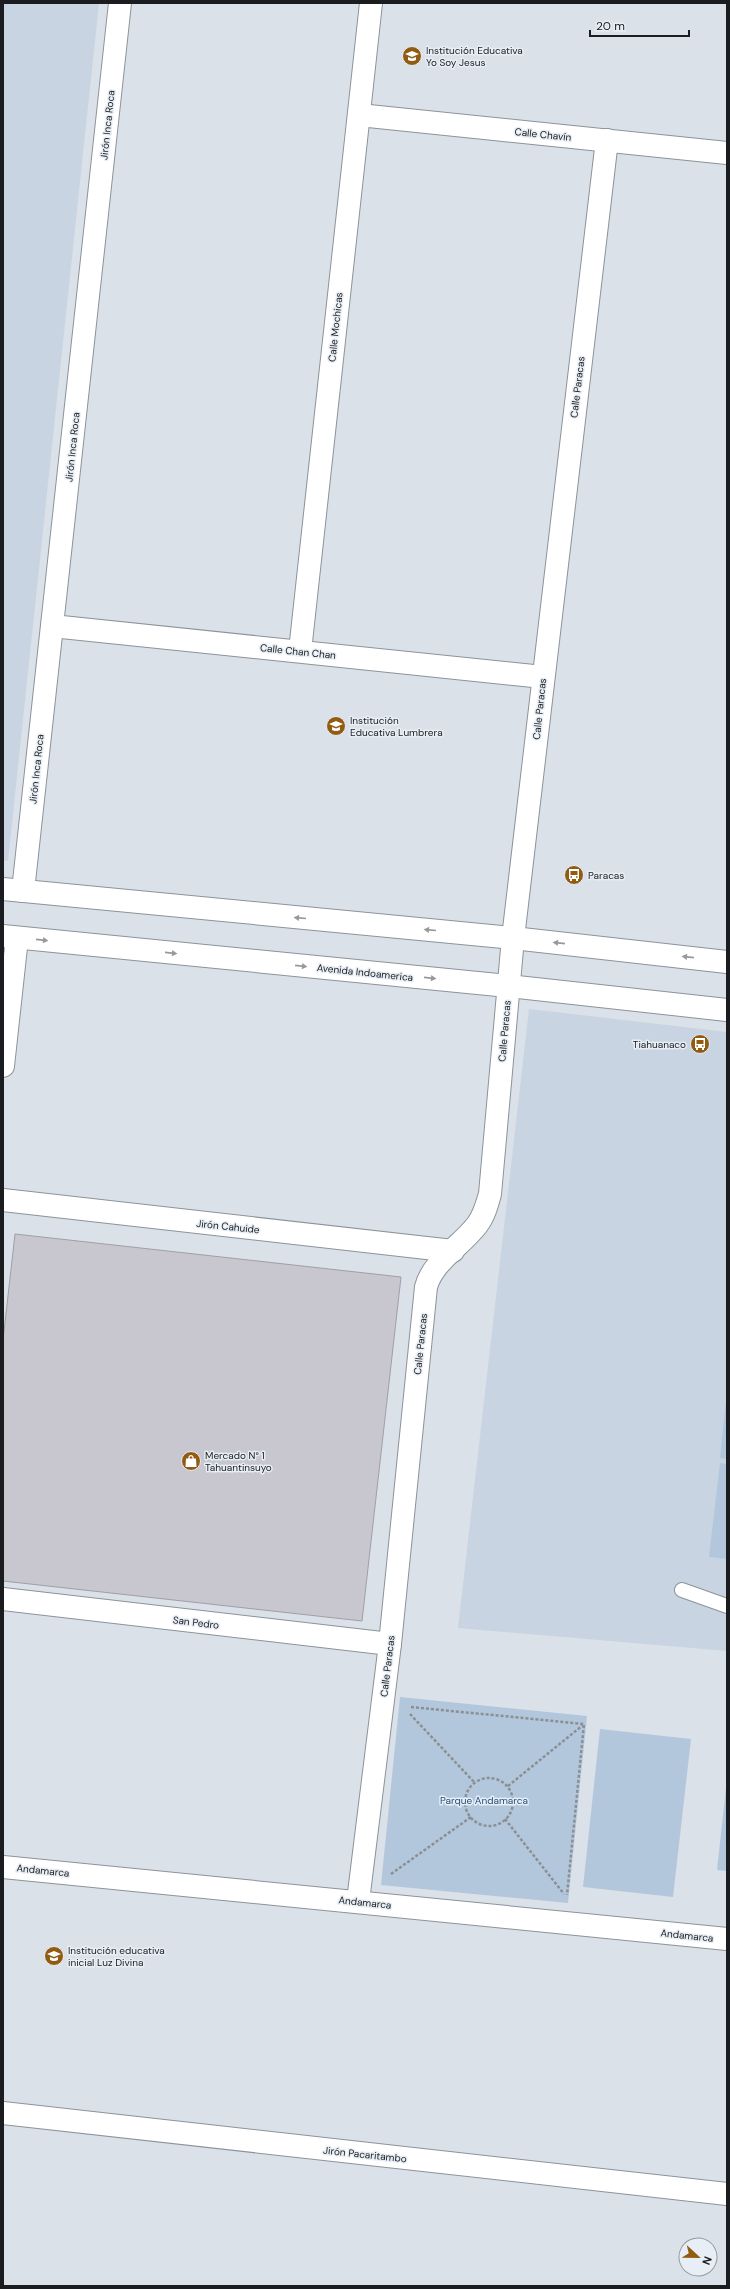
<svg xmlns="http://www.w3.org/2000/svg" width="730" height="2289" viewBox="0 0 730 2289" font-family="'DM Sans',sans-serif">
<rect width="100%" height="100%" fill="#dae1e8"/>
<g fill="#c8d4e1">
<path d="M 3,3 L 99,3 L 8,861 L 3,860 Z"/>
<path d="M 529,1009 L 727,1032 L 727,1651 L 458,1628 Z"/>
</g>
<g fill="#b3c7dc">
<path d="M 727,1390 L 727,1459 L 720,1458 Z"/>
<path d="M 720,1463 L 727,1464 L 727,1559 L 709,1557 Z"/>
<path d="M 400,1697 L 587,1716 L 568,1903 L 381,1885 Z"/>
<path d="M 600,1729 L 691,1739 L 673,1897 L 583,1887 Z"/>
<path d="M 727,1779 L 727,1871 L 717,1870 Z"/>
</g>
<path fill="#c8c6cf" stroke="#a09fa7" d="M 15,1234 L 401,1277 L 362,1621 L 3,1581 L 3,1340 Z"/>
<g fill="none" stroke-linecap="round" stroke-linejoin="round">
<defs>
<path id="service" d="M 682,1590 L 727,1606"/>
<g id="minor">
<path d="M 359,115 L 727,153"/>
<path d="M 52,626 L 543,677"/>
<path d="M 300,651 L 371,3"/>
<path d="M 23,891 L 120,3"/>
<path d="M 3,1066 L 17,938"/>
<path d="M 3,1200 L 453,1251"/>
<path d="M 3,1599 L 390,1644"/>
<path d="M 3,1867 L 727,1939"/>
<path d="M 358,1901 L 390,1644 L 426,1287 C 433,1261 461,1246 477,1225 C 484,1216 487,1205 490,1194 L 513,938 L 607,140"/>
<path d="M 3,2113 L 727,2194"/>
</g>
<g id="tertiary">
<path d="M 3,889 L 513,938 L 727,962"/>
<path d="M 3,936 L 508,986 L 727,1010"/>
</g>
</defs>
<use href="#service" stroke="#8c9399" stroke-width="16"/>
<use href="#minor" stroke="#8c9399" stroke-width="24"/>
<use href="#tertiary" stroke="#8c9399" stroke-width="24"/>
<g stroke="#8a8f94" stroke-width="2.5" stroke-dasharray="3 2" stroke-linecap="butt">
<path d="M 411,1707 L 584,1724 L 567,1895"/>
<path d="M 410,1714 L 475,1783"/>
<circle cx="489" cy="1802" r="24"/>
<path d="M 508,1786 L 583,1725"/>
<path d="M 505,1819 L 564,1894"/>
<path d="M 391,1874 L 471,1817"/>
</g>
<use href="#service" stroke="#fff" stroke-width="14"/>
<use href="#minor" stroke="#fff" stroke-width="22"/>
<use href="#tertiary" stroke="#fff" stroke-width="22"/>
</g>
<defs><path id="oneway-solid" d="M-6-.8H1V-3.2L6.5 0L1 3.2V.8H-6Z"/></defs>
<g fill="#98999a">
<use href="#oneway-solid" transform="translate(300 918) rotate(-175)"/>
<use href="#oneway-solid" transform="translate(430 930) rotate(-175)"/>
<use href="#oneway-solid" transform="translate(42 940) rotate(6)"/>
<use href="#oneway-solid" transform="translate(559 943) rotate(-174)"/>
<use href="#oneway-solid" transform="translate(171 953) rotate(6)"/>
<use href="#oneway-solid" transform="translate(688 957) rotate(-174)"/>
<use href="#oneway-solid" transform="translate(301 966) rotate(6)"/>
<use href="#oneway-solid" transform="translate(430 978) rotate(6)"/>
</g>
<defs>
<symbol id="school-disc" viewBox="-11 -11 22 22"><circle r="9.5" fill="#925b12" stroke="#e7eef5"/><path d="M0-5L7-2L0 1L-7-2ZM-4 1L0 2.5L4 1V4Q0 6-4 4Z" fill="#fff"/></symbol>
<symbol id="bus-disc" viewBox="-11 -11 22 22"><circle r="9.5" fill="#925b12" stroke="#e7eef5"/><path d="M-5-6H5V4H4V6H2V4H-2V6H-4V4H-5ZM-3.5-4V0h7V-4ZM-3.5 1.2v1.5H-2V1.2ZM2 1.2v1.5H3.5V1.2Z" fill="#fff"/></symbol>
<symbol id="shop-disc" viewBox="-11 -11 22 22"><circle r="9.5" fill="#925b12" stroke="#e7eef5"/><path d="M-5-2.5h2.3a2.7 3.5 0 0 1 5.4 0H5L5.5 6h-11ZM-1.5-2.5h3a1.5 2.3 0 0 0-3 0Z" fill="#fff"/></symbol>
</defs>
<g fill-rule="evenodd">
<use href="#school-disc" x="401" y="45" width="22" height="22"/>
<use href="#school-disc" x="325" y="715" width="22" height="22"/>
<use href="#bus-disc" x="563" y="864" width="22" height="22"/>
<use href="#bus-disc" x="689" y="1033" width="22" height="22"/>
<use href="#shop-disc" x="180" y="1450" width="22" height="22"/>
<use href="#school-disc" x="43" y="1945" width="22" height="22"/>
</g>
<g text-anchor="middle" stroke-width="3" stroke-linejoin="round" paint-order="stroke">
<g font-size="10" fill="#1a1c1f" stroke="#e7eef5" text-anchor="start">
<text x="426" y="54">Institución Educativa<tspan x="426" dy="12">Yo Soy Jesus</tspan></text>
<text x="350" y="724">Institución<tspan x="350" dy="12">Educativa Lumbrera</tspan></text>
<text x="588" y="879">Paracas</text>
<text x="686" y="1048" text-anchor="end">Tiahuanaco</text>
<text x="205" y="1459">Mercado N° 1<tspan x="205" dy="12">Tahuantinsuyo</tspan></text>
<text x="68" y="1954">Institución educativa<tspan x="68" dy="12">inicial Luz Divina</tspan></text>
</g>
<g font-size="10" fill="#1a1c1f" stroke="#e7eef5">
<text transform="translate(107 125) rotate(-84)" y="4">Jirón Inca Roca</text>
<text transform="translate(543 134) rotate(6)" y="4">Calle Chavín</text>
<text transform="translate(335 327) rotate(-84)" y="4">Calle Mochicas</text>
<text transform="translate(577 387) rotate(-83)" y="4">Calle Paracas</text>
<text transform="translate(72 447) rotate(-84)" y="4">Jirón Inca Roca</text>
<text transform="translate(298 651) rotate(6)" y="4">Calle Chan Chan</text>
<text transform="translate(539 709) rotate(-84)" y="4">Calle Paracas</text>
<text transform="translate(36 769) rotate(-84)" y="4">Jirón Inca Roca</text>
<text transform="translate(365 972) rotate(6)" y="4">Avenida Indoamerica</text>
<text transform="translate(504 1031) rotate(-85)" y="4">Calle Paracas</text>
<text transform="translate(228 1226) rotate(6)" y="4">Jirón Cahuide</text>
<text transform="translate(420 1344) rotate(-84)" y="4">Calle Paracas</text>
<text transform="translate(196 1622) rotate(7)" y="4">San Pedro</text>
<text transform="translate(387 1666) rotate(-83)" y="4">Calle Paracas</text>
<text transform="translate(43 1870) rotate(6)" y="4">Andamarca</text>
<text transform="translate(365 1902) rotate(6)" y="4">Andamarca</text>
<text transform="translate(687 1935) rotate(6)" y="4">Andamarca</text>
<text transform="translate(365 2154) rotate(6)" y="4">Jirón Pacaritambo</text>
</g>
<g font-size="10" fill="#265179" stroke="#e7eef5">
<text x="484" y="1804">Parque Andamarca</text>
</g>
</g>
<rect width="730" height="2289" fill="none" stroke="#1a1c1f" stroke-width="8"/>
<g transform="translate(698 2257) rotate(112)"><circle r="19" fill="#e7eef5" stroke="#959a9f"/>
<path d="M0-3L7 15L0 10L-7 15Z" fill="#925b12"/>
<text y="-6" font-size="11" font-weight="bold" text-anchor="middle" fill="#1a1c1f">N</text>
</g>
<path d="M590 30v6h99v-6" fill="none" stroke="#1a1c1f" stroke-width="2"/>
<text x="596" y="30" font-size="12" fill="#1a1c1f" stroke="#e7eef5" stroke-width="3" paint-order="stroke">20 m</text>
</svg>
